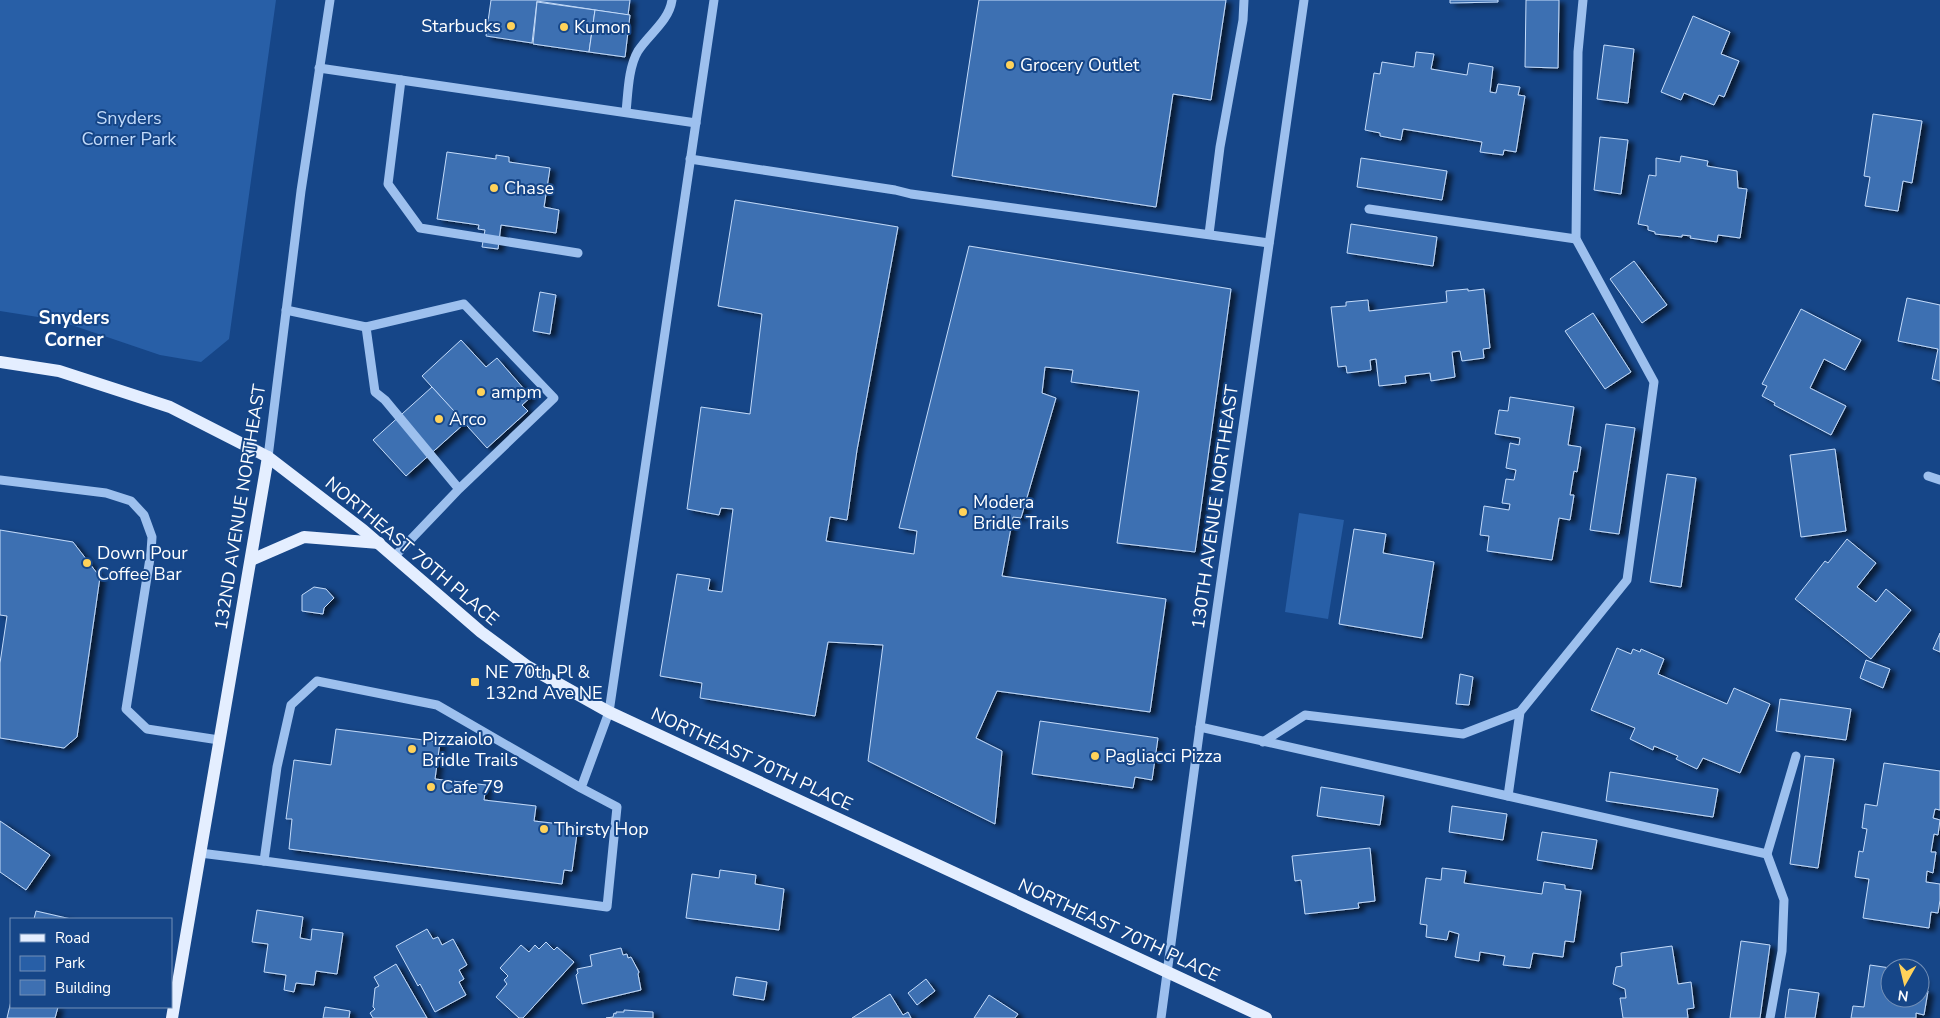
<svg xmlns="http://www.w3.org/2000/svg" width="1940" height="1018" viewBox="0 0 1940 1018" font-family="'Nunito Sans',sans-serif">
<defs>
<filter id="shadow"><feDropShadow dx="5.5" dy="3" stdDeviation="2.5" flood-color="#0009"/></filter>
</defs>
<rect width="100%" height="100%" fill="#164688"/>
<g fill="#285fa7">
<path d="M 0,0 L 276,0 L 229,339 L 201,362 L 160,355 L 57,320 L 0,311 Z"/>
<path d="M 1299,513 L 1344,520 L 1328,619 L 1285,612 Z"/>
</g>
<g fill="#3e70b2" stroke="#c3dbfa" filter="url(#shadow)">
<path d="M 491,0 L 630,0 L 628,15 L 537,1 L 532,43 L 486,36 Z"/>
<path d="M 979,0 L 1226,0 L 1211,100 L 1173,94 L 1156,207 L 952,176 Z"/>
<path d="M 1450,0 L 1498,0 L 1498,2 L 1450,3 Z"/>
<path d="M 1526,0 L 1559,0 L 1558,68 L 1525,67 Z"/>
<path d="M 537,2 L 595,10 L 589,52 L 533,44 Z"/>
<path d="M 595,10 L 630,15 L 625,57 L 589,52 Z"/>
<path d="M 1693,16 L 1730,32 L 1721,54 L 1739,61 L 1724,97 L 1719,95 L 1714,105 L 1684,93 L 1681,100 L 1661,92 Z"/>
<path d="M 1604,45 L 1634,49 L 1628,103 L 1597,99 Z"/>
<path d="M 1416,52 L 1434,54 L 1431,69 L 1467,75 L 1469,63 L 1493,67 L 1490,92 L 1496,93 L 1498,84 L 1520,87 L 1518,95 L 1525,96 L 1516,152 L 1504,150 L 1503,155 L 1480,152 L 1482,142 L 1403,129 L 1401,140 L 1380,136 L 1380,133 L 1365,130 L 1374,73 L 1380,74 L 1382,62 L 1414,67 Z"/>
<path d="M 1873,114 L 1922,121 L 1912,183 L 1903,181 L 1898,211 L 1865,206 L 1870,177 L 1864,176 Z"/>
<path d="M 1600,137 L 1628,140 L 1621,194 L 1594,190 Z"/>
<path d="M 447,152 L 496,159 L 496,155 L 509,157 L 509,162 L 550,168 L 544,207 L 559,210 L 556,233 L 501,225 L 498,249 L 482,247 L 485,230 L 478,229 L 479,225 L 437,219 Z"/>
<path d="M 1681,156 L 1708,161 L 1707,166 L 1737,171 L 1738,188 L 1747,189 L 1740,238 L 1718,235 L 1717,242 L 1690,238 L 1691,236 L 1682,235 L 1682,237 L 1655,234 L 1655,232 L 1648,230 L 1648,226 L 1638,224 L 1649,175 L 1656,176 L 1656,158 L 1680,162 Z"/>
<path d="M 1361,158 L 1447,171 L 1442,200 L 1357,187 Z"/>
<path d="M 735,200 L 898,227 L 857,450 L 847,520 L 830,517 L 826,541 L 914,554 L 917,531 L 899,528 L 969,246 L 1231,289 L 1195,552 L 1117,543 L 1139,391 L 1071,382 L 1073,370 L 1045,367 L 1042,393 L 1056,398 L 1021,518 L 1013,517 L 1002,576 L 1166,599 L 1150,712 L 997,691 L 976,738 L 1002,751 L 995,824 L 868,761 L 883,645 L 828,642 L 815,716 L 700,698 L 702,683 L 660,676 L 677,574 L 710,579 L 708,590 L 722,592 L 733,509 L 721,508 L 719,515 L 687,509 L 701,407 L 750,414 L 762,314 L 718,306 Z"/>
<path d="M 1351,224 L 1437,237 L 1433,266 L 1347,253 Z"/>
<path d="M 1634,261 L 1667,305 L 1642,323 L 1610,279 Z"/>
<path d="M 1468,289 L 1468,291 L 1484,289 L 1490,348 L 1483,349 L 1484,358 L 1462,361 L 1460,351 L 1452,352 L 1455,377 L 1431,381 L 1430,373 L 1405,376 L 1406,383 L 1379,386 L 1376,359 L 1370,360 L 1371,370 L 1347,373 L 1346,366 L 1338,367 L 1331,307 L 1346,306 L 1346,302 L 1368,300 L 1369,311 L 1447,302 L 1446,291 Z"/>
<path d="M 540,292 L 556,295 L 550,334 L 533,331 Z"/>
<path d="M 1907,298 L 1940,305 L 1940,381 L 1932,379 L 1938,349 L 1898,341 Z"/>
<path d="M 1801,309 L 1861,340 L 1845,370 L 1824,359 L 1810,388 L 1846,406 L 1831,435 L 1774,405 L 1775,403 L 1762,396 L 1767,386 L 1762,384 Z"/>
<path d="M 1593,313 L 1631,372 L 1605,389 L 1565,331 Z"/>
<path d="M 461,340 L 486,367 L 497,358 L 531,397 L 522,405 L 528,411 L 487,448 L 422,376 Z"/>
<path d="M 432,387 L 465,423 L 406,476 L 373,440 Z"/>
<path d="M 1510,397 L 1574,407 L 1568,445 L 1581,447 L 1577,472 L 1574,471 L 1570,495 L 1574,495 L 1570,520 L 1559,518 L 1552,560 L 1487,551 L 1489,536 L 1480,535 L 1484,506 L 1509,510 L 1510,504 L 1502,503 L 1506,479 L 1514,480 L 1516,470 L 1506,468 L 1510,443 L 1519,445 L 1520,438 L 1495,434 L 1499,410 L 1508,411 Z"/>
<path d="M 1606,424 L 1635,428 L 1619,534 L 1590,530 Z"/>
<path d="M 1835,449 L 1846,531 L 1801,537 L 1790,455 Z"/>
<path d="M 1667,474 L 1696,478 L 1681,587 L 1650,582 Z"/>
<path d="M 1354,529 L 1386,534 L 1383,553 L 1434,562 L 1422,638 L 1339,624 Z"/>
<path d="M 0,530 L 73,542 L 100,577 L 77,737 L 64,748 L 0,738 L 0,663 L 7,616 L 0,615 Z"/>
<path d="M 1847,539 L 1876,563 L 1857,587 L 1876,602 L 1886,589 L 1911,610 L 1871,659 L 1795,599 L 1825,561 L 1828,563 Z"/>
<path d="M 314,587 L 326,589 L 334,598 L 324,608 L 323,614 L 302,611 L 302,595 Z"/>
<path d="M 1940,633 L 1940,652 L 1933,649 Z"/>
<path d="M 1617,648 L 1631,654 L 1633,649 L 1640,652 L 1641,649 L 1664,659 L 1658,674 L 1727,704 L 1734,688 L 1770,704 L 1740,773 L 1703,758 L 1697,769 L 1676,759 L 1678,756 L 1654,746 L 1653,750 L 1630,739 L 1635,728 L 1591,710 Z"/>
<path d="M 1866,660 L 1890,669 L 1883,688 L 1860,678 Z"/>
<path d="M 1460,674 L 1473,677 L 1469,705 L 1456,704 Z"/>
<path d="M 1780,699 L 1851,709 L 1846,740 L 1776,731 Z"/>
<path d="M 1040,721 L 1158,738 L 1152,780 L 1135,777 L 1133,788 L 1032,774 Z"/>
<path d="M 336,729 L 440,742 L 435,779 L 486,785 L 484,800 L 536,806 L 534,821 L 578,826 L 572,871 L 564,870 L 562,884 L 289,849 L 292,819 L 286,819 L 294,760 L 331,765 Z"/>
<path d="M 1805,756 L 1834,759 L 1818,868 L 1790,864 Z"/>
<path d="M 1884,763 L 1940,771 L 1940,810 L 1935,809 L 1933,818 L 1940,820 L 1938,835 L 1934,834 L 1931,852 L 1936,852 L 1933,873 L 1927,871 L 1926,882 L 1940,884 L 1940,900 L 1938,913 L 1931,912 L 1929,928 L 1863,918 L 1869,879 L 1855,877 L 1859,851 L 1863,852 L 1867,829 L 1862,828 L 1865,804 L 1877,806 Z"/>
<path d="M 1610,772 L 1718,789 L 1713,817 L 1606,801 Z"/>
<path d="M 1321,787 L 1384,796 L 1380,825 L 1317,816 Z"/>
<path d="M 1452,806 L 1507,814 L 1503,840 L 1449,832 Z"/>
<path d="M 0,821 L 50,855 L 26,890 L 0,872 Z"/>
<path d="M 1542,832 L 1597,840 L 1592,869 L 1537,860 Z"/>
<path d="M 1370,848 L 1375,901 L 1358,903 L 1359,908 L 1305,914 L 1301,880 L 1295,881 L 1292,856 Z"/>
<path d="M 1442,868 L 1466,871 L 1464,883 L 1542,894 L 1544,882 L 1565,885 L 1565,889 L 1581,891 L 1574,942 L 1565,941 L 1563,957 L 1533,953 L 1530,968 L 1503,965 L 1505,956 L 1480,952 L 1479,961 L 1455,957 L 1459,934 L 1449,931 L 1447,940 L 1426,937 L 1427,925 L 1420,924 L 1426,878 L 1441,880 Z"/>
<path d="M 720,870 L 756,875 L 755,884 L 784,889 L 779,930 L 686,918 L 692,874 L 719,878 Z"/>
<path d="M 257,910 L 303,917 L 300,938 L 311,940 L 312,929 L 343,933 L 337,974 L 316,971 L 314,985 L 296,983 L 294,992 L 284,990 L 286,975 L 264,972 L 268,944 L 252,942 Z"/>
<path d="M 36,911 L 71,919 L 34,919 Z"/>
<path d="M 427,929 L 433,939 L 438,937 L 442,945 L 453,939 L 467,965 L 459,970 L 464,979 L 459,982 L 466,995 L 435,1012 L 420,984 L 418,986 L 396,946 Z"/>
<path d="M 1741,941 L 1770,945 L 1760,1018 L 1730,1018 Z"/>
<path d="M 546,942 L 554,950 L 557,947 L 574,962 L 523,1018 L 519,1018 L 496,997 L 507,984 L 504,980 L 508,976 L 500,968 L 521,945 L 529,952 L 535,945 L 539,949 Z"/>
<path d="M 1672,946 L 1678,984 L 1691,982 L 1694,1008 L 1687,1009 L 1688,1018 L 1623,1018 L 1620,998 L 1626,998 L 1625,989 L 1613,984 L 1616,967 L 1622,966 L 1621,953 Z"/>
<path d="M 621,948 L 623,955 L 627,954 L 628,958 L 631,957 L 639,972 L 638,974 L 641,990 L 582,1004 L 576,975 L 578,973 L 577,969 L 592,966 L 590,955 Z"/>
<path d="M 396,964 L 427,1018 L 373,1018 L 370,1013 L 375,1009 L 373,1007 L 375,988 L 379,986 L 374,977 Z"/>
<path d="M 1870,965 L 1890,968 L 1890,998 L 1920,998 L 1920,978 L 1923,979 L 1921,990 L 1928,991 L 1924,1015 L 1916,1013 L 1916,1018 L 1851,1018 L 1853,1006 L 1864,1007 Z"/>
<path d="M 736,977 L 767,982 L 764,1000 L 733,995 Z"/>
<path d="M 926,979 L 935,991 L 917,1005 L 908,993 Z"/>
<path d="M 1789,989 L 1819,993 L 1815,1018 L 1785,1018 Z"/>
<path d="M 890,994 L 903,1015 L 908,1012 L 911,1018 L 852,1018 Z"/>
<path d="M 989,995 L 1018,1014 L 1015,1018 L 974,1018 Z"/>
<path d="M 11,1001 L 11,1007 L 58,1007 L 55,1018 L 7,1018 Z"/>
<path d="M 325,1007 L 350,1011 L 349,1018 L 323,1018 Z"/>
<path d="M 624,1010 L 653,1012 L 653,1018 L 606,1018 L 613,1017 L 614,1013 L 616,1014 L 616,1012 L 624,1012 Z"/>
</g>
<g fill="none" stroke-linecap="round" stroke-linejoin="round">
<g stroke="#9dc0ee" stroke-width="9">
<path d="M 1583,0 L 1578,52 L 1576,239 L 1654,382 L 1627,580 L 1520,712 L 1508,796 L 1767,854 L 1784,900 L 1782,951 L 1770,1018"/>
<path d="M 319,68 L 696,123"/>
<path d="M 401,80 L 388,184 L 420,228 L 578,253"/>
<path d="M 626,112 C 628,94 628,68 638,51 C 649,34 669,21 672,0"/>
<path d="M 690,159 L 895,190 L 911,194 L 1269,243"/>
<path d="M 1369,209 L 1576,239"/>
<path d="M 1209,234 L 1220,147 L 1243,20 L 1244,0"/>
<path d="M 286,310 L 366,327"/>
<path d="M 268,457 L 301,191 L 330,0"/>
<path d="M 1928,476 L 1940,480"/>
<path d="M 0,480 L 106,493 L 131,501 L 144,515 L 152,537 L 151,552 L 126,709 L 147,729 L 219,740"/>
<path d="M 394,557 L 459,489 L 554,398 L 464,304 L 366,327 L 375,392 L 385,400 L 459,489"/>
<path d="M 1200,727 L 1508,796"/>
<path d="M 1263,742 L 1305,715 L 1463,734 L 1520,712"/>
<path d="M 581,788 L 437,705 L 317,681 L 291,705 L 277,767 L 264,861 L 607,907 L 617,807 L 581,788 L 609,712 L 714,0"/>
<path d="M 200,853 L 264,861"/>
<path d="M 1767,854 L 1796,756"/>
<path d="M 1161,1018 L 1200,727 L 1304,0"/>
</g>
<g stroke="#e4eeff" stroke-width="12">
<path d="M 0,362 L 59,371 L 170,407 L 268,457 L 363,530 L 481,632 L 527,666 L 609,712 L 1266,1018"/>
<path d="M 251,560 L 304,537 L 379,543"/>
<path d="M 172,1018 L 268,457"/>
</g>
</g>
<g fill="#ffd25a" stroke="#164688" stroke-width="2">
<circle cx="511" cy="26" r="5"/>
<circle cx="564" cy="27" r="5"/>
<circle cx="1010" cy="65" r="5"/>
<circle cx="494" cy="188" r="5"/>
<circle cx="481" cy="392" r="5"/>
<circle cx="439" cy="419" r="5"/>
<circle cx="963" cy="512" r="5"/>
<circle cx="87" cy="563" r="5"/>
<rect x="470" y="677" width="10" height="10" rx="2.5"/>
<circle cx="412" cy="749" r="5"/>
<circle cx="1095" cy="756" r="5"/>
<circle cx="431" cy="787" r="5"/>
<circle cx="544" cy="829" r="5"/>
</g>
<g text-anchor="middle" stroke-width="4" stroke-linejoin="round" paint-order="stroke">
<g font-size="18" fill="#fff" stroke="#164688" text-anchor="start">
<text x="501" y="32" text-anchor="end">Starbucks</text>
<text x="574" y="33">Kumon</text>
<text x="1020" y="71">Grocery Outlet</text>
<text x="504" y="194">Chase</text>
<text x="491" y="398">ampm</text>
<text x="449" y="425">Arco</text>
<text x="973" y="508">Modera<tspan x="973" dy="21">Bridle Trails</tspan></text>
<text x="97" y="559">Down Pour<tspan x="97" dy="21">Coffee Bar</tspan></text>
<text x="485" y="678">NE 70th Pl &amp;<tspan x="485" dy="21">132nd Ave NE</tspan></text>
<text x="422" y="745">Pizzaiolo<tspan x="422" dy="21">Bridle Trails</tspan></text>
<text x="1105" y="762">Pagliacci Pizza</text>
<text x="441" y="793">Cafe 79</text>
<text x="554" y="835">Thirsty Hop</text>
</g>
<g font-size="18" fill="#c3dbfa" stroke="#164688">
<text x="129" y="124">Snyders<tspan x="129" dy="21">Corner Park</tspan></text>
</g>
<g font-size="18" fill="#fff" stroke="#164688">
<text transform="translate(240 507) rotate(-81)" y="6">132ND AVENUE NORTHEAST</text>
<text transform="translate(1215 507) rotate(-82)" y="6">130TH AVENUE NORTHEAST</text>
<text transform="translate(412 551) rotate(40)" y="6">NORTHEAST 70TH PLACE</text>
<text transform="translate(752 759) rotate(25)" y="6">NORTHEAST 70TH PLACE</text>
<text transform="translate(1119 930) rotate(25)" y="6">NORTHEAST 70TH PLACE</text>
</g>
<g font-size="19" font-weight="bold" fill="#fff" stroke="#164688">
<text x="74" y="324">Snyders<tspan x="74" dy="22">Corner</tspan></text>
</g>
</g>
<rect x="10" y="918" width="162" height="90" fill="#164688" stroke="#7390b8"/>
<rect x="20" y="934" width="25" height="8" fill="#e4eeff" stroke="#7390b8"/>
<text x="55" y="943" font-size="15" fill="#ffffff">Road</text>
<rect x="20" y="956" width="25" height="15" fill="#285fa7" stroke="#7390b8"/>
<text x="55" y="968" font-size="15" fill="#ffffff">Park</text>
<rect x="20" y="980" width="25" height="15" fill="#3e70b2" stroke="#7390b8"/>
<text x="55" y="993" font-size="15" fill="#ffffff">Building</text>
<g transform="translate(1905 983) rotate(188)"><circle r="24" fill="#164688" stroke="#7390b8"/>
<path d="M0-4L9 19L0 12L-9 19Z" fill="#ffd25a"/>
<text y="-8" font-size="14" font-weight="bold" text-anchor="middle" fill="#ffffff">N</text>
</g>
</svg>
